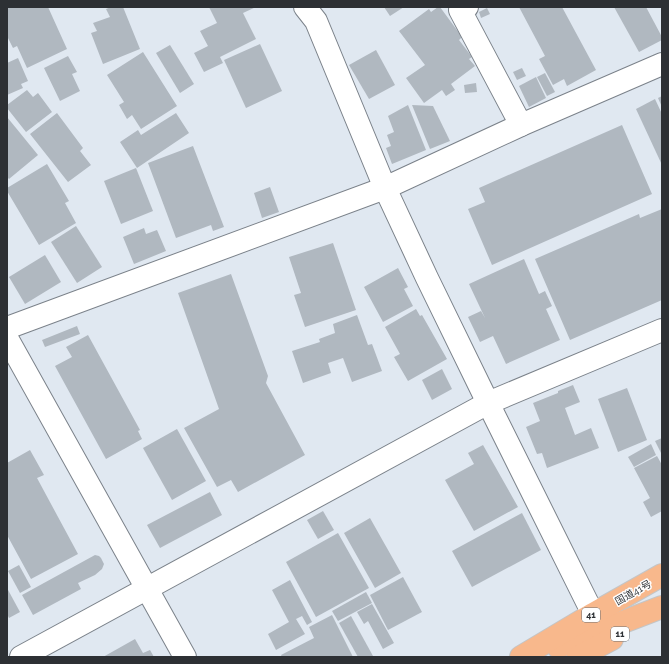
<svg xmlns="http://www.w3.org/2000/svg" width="669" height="664" viewBox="0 0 669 664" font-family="Raleway,'Noto Sans JP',sans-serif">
<rect width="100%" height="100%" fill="#e0e8f1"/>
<g fill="#b0b8c0">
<path d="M 7,7 L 48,7 L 67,49 L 27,68 L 17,46 L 13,48 L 7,36 Z"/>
<path d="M 111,7 L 123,7 L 140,49 L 103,64 L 91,33 L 97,31 L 93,23 L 110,17 L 106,9 Z"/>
<path d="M 209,7 L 256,7 L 243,13 L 256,39 L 220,57 L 223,63 L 204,72 L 194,53 L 208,46 L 200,31 L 217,23 Z"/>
<path d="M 384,7 L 404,7 L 390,16 Z"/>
<path d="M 438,7 L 440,7 L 462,37 L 459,40 L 472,57 L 469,59 L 475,66 L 451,84 L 455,90 L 446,96 L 442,90 L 424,103 L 406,78 L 425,65 L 399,31 L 429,9 L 431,12 Z"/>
<path d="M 519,7 L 562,7 L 596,70 L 567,86 L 564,79 L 553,85 L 539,59 L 545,56 Z"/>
<path d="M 614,7 L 646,7 L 662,37 L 662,40 L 639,52 Z"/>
<path d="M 487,8 L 490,14 L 481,18 L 479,12 Z"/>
<path d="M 260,44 L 282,91 L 246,108 L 224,60 Z"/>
<path d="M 170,45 L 194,84 L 180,93 L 156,53 Z"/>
<path d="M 376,50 L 395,85 L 369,99 L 349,65 Z"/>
<path d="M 143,52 L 177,106 L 141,129 L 132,115 L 127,119 L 119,105 L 124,102 L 107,75 Z"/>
<path d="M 68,56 L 77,72 L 72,74 L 80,91 L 60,101 L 44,68 Z"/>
<path d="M 18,58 L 28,81 L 21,84 L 23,88 L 7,95 L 7,63 Z"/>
<path d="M 522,68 L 526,76 L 517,80 L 513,72 Z"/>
<path d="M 545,73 L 555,92 L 547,96 L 537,77 Z"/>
<path d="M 536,77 L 546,98 L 529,107 L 519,86 Z"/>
<path d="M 476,83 L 477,92 L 465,93 L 464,85 Z"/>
<path d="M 27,90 L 33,97 L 38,93 L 52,112 L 26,132 L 7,108 L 7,105 Z"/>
<path d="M 662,96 L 662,107 L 658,98 Z"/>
<path d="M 655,99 L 662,114 L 662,165 L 636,109 Z"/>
<path d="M 408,105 L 426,150 L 392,164 L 386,148 L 391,146 L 387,135 L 394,132 L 388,116 Z"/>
<path d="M 412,105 L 433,106 L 450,141 L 430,149 Z"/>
<path d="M 57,113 L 83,148 L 80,151 L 91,165 L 68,182 L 30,134 Z"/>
<path d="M 176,113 L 189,133 L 137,168 L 120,142 L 138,130 L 141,135 Z"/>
<path d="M 7,117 L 38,155 L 9,179 L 7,177 Z"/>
<path d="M 622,125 L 652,194 L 492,265 L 468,209 L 485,202 L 479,188 Z"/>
<path d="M 193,146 L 224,227 L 213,231 L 211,225 L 176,238 L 148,163 Z"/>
<path d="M 47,164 L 69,201 L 65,203 L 76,223 L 39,245 L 7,191 L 7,188 Z"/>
<path d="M 136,168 L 153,211 L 121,224 L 104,181 Z"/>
<path d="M 270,187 L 279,212 L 262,218 L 254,193 Z"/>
<path d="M 662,209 L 662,300 L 570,340 L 535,259 L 639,214 L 640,218 Z"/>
<path d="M 76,226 L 102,267 L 77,283 L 51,242 Z"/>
<path d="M 144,228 L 146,234 L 157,230 L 166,251 L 134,264 L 123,237 Z"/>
<path d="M 333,243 L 356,310 L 305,327 L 294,295 L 301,293 L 289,257 Z"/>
<path d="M 45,255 L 61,282 L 25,304 L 9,277 Z"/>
<path d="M 524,259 L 539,294 L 545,291 L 552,306 L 546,309 L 560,340 L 506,364 L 493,336 L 480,342 L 468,317 L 481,311 L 485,318 L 469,284 Z"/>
<path d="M 398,268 L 408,287 L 404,289 L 413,306 L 383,322 L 364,287 Z"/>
<path d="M 231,274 L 268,376 L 266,383 L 305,455 L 238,492 L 231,480 L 217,487 L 184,428 L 219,409 L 178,293 Z"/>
<path d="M 416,309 L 420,316 L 422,315 L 447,359 L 408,381 L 394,357 L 400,354 L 385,327 Z"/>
<path d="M 357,315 L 368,345 L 372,344 L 382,371 L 352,382 L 343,358 L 328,363 L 331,373 L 303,383 L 292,351 L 320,342 L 319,339 L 335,333 L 333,324 Z"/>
<path d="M 77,326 L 80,334 L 45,347 L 42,340 Z"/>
<path d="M 88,335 L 140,430 L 138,431 L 142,439 L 106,459 L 55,366 L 72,357 L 66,347 Z"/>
<path d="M 442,369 L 452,389 L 432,400 L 422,380 Z"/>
<path d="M 573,385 L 580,402 L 565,408 L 575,435 L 591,428 L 599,448 L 547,468 L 542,453 L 537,454 L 526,427 L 540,421 L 533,403 L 558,393 L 558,391 Z"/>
<path d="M 627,388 L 647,440 L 618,452 L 598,399 Z"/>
<path d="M 177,429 L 206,481 L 172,500 L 143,448 Z"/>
<path d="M 662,438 L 662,455 L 655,441 Z"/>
<path d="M 651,444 L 656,455 L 634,467 L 628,457 Z"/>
<path d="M 483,445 L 518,507 L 474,531 L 445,480 L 474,464 L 468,453 Z"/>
<path d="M 30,450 L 44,475 L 37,478 L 78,554 L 31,579 L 7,535 L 7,463 Z"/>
<path d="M 657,456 L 662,465 L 662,511 L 651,517 L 643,502 L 650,498 L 634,468 Z"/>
<path d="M 210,492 L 222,515 L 160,548 L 147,525 Z"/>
<path d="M 323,511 L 334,530 L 318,539 L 307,520 Z"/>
<path d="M 522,513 L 541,550 L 472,587 L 452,551 Z"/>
<path d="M 370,518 L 401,573 L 375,588 L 344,533 Z"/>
<path d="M 338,533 L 369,588 L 316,617 L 286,562 Z"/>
<path d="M 95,555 L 99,556 L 101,558 L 104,564 L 102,569 L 95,575 L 78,583 L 81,589 L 33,615 L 22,595 Z"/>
<path d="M 19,565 L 31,587 L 20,593 L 8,571 Z"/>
<path d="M 403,577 L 422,612 L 388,630 L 370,595 Z"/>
<path d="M 290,580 L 312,622 L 307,625 L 302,616 L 296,619 L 305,634 L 276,650 L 268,634 L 289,622 L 272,590 Z"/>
<path d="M 7,588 L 20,612 L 9,618 L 7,614 Z"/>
<path d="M 366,592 L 372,603 L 338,621 L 332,611 Z"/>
<path d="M 372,604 L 394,643 L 383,649 L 368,621 L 364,624 L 357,612 Z"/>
<path d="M 332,615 L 353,657 L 282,657 L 281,655 L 314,638 L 309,627 Z"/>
<path d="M 351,616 L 373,656 L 371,657 L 358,657 L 339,623 Z"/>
<path d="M 135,639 L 143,653 L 150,650 L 154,657 L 103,657 Z"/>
</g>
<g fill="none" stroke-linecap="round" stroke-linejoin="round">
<defs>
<g id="minor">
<path d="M 305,7 L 316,21 L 385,188 L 427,278 L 488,403 L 593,614"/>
<path d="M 467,7 L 460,10 L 521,125"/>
<path d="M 7,328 L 385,188 L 521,125 L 662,64"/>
<path d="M 7,338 L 185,657"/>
<path d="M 21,657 L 488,403 L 662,330"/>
</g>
<g id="highway">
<path d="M 558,647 L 662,607"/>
<path d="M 521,657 L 593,614 L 662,575"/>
<path d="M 578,657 L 612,639"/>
</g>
</defs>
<use href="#minor" stroke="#7b828a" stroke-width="24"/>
<use href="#highway" stroke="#c4c5c6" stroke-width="24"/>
<use href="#minor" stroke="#fff" stroke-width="22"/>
<use href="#highway" stroke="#f8b88c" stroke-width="22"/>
</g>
<g text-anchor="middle" stroke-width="3" stroke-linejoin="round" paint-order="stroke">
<g fill="#fff" stroke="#6c6e71" stroke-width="1">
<rect x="582" y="608" width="18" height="14" rx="3"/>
<rect x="611" y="627" width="18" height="14" rx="3"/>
</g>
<g font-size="9" font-weight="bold" fill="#2d3034">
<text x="591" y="618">41</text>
<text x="620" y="637">11</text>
</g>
<g font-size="10" fill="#2d3034" stroke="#fff">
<text transform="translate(633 592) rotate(-29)" y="4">国道41号</text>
</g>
</g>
<rect width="669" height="664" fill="none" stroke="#2d3034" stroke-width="16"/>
</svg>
